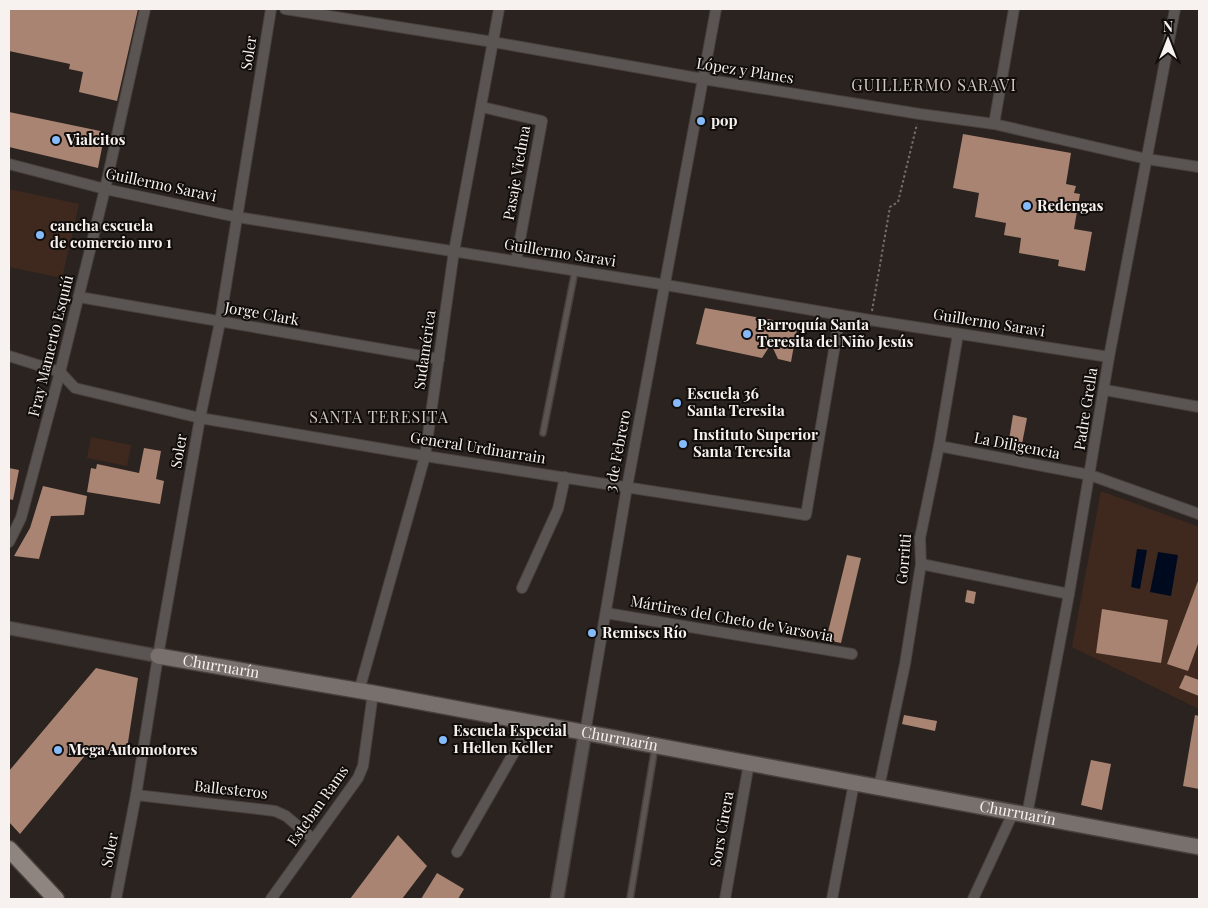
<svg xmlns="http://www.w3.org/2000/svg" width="1208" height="908" viewBox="0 0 1208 908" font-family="'Playfair Display',serif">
<rect width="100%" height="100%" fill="#2b231f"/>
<g fill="#3f291e">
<path d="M 9,189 L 79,204 L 62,278 L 9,267 Z"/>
<path d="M 91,437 L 131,445 L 127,466 L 87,458 Z"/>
<path d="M 1101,491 L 1199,527 L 1199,709 L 1072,647 Z"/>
</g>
<g fill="#000a1f">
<path d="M 1137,549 L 1147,550 L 1140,589 L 1131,587 Z"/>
<path d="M 1158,552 L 1178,555 L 1171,596 L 1150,592 Z"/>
</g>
<g fill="#a98472">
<path d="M 9,9 L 138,9 L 117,101 L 79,92 L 83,72 L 69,69 L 70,64 L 9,51 Z"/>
<path d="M 9,112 L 105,132 L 98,168 L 9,147 Z"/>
<path d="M 963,134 L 1071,153 L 1066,184 L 1076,186 L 1074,193 L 1080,194 L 1074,229 L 1092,232 L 1085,271 L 1058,266 L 1059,260 L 1019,253 L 1021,238 L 1004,235 L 1006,223 L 975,217 L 979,193 L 953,188 Z"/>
<path d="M 705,308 L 773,320 L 780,328 L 786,321 L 798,323 L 791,362 L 778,359 L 771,344 L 762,358 L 696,344 Z"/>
<path d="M 1013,415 L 1027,418 L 1021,449 L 1008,446 Z"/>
<path d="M 144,448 L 161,451 L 156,479 L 164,481 L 160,504 L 87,492 L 91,468 L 96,469 L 97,464 L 139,473 Z"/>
<path d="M 9,468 L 19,470 L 13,500 L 9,499 Z"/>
<path d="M 43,486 L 87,496 L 84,515 L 51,516 L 39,559 L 14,556 L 30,528 Z"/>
<path d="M 847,555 L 861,558 L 841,643 L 826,640 Z"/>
<path d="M 1198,581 L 1199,641 L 1188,671 L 1167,664 Z"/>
<path d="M 967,590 L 976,592 L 974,604 L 965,602 Z"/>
<path d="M 1102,609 L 1168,620 L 1161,663 L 1096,653 Z"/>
<path d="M 96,668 L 138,678 L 126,755 L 93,746 L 20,834 L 9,822 L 9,771 Z"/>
<path d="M 1185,675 L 1199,680 L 1199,696 L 1179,688 Z"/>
<path d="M 904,715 L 937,721 L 935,731 L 902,724 Z"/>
<path d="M 1195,715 L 1199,716 L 1199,789 L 1183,786 Z"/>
<path d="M 1091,760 L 1111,764 L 1102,810 L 1081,805 Z"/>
<path d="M 398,835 L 427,866 L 402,899 L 350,899 Z"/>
<path d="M 437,873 L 464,889 L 458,899 L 421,899 Z"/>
</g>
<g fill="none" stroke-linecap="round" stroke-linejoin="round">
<defs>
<g id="service">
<path d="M 543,433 L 575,271"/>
<path d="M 630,899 L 655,747"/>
</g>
<g id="minor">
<path d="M 285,9 L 493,42 L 703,79 L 920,114 L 994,124 L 1147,159 L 1199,167"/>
<path d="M 482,107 L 542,121 L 516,261"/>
<path d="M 994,124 L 1014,9"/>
<path d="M 9,164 L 105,189 L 237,217 L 666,285 L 870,320 L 1109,357"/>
<path d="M 79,297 L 439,359"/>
<path d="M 9,356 L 60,372 L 75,388 L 200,418 L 425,456 L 806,515 L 840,315"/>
<path d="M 1105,390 L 1199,407"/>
<path d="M 939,446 L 1090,475 L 1199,514"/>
<path d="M 9,542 L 21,518 L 60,372 L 105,189 L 145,9"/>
<path d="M 921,564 L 1069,594"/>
<path d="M 522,588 L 558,509 L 565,477"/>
<path d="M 606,613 L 852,654"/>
<path d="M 359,691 L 425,456 L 454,251 L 499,9"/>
<path d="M 585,733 L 627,487 L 716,9"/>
<path d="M 879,787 L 905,664 L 921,564 L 920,538 L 939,446 L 958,334"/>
<path d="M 136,795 L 275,811 L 286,816 L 313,839"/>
<path d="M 1027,815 L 1069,594 L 1109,357 L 1175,9"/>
<path d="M 457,852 L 531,723"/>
<path d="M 116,899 L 136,795 L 158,656 L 200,418 L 220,322 L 271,9"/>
<path d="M 271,899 L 358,778 L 363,766 L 373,693"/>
<path d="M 725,899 L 749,763"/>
<path d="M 832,899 L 854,783"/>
<path d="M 973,899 L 1013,813"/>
</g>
<g id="tertiary">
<path d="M 9,628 L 158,656"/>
<path d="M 557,899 L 585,733"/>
</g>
<g id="secondary">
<path id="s1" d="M 158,656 L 373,693 L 1199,847"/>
</g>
<path id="primary" d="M 9,849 L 56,899"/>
</defs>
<use href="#service" stroke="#48403c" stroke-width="8"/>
<use href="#minor" stroke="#48403c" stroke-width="12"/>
<use href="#tertiary" stroke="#48403c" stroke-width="15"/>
<use href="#secondary" stroke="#48403c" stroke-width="18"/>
<use href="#primary" stroke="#48403c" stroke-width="19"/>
<path stroke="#766e6b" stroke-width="2" stroke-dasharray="2.5 2.5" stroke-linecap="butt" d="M 872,311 L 890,207 L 898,202 L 917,124"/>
<use href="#service" stroke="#5a5553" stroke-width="5"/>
<use href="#minor" stroke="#5a5553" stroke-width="10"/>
<use href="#tertiary" stroke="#5a5553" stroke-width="12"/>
<use href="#secondary" stroke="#77706d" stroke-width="15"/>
<use href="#primary" stroke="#8e8581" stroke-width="16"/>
</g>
<g fill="#85bbfb" stroke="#110d0b" stroke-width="2">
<circle cx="701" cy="121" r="5"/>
<circle cx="56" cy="140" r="5"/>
<circle cx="1027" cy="206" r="5"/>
<circle cx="40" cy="235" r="5"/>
<circle cx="747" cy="334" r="5"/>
<circle cx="677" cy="403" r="5"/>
<circle cx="683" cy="444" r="5"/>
<circle cx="592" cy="633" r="5"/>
<circle cx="443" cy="740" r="5"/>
<circle cx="58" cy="750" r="5"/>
</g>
<g text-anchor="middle" stroke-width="4" stroke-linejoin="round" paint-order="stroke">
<g font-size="15" fill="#f7f1ef" stroke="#110d0b">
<text transform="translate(249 53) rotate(-81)" y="5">Soler</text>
<text transform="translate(745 71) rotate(9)" y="5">López y Planes</text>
<text transform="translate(517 173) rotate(-80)" y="5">Pasaje Viedma</text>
<text transform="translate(161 185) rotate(12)" y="5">Guillermo Saravi</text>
<text transform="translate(560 253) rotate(9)" y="5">Guillermo Saravi</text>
<text transform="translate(262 314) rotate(10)" y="5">Jorge Clark</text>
<text transform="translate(989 323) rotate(9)" y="5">Guillermo Saravi</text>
<text transform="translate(51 346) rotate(-76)" y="5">Fray Mamerto Esquiú</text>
<text transform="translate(425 350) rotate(-82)" y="5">Sudamérica</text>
<text transform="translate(1086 409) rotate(-81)" y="5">Padre Grella</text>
<text transform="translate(1017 446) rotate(11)" y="5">La Diligencia</text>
<text transform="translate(478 448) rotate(9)" y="5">General Urdinarrain</text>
<text transform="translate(179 451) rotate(-80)" y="5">Soler</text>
<text transform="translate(618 451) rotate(-79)" y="5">3 de Febrero</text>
<text transform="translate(904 559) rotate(-85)" y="5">Gorritti</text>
<text transform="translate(732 619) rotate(10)" y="5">Mártires del Cheto de Varsovia</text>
<text dy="5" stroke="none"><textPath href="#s1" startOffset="64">Churruarín</textPath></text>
<text dy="5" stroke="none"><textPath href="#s1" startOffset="469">Churruarín</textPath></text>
<text transform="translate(231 790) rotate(6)" y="5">Ballesteros</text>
<text transform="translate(318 806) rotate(-55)" y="5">Esteban Rams</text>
<text dy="5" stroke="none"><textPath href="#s1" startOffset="874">Churruarín</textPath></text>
<text transform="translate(722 829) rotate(-80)" y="5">Sors Cirera</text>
<text transform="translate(110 850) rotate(-79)" y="5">Soler</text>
</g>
<g font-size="15" font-weight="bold" fill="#f7f1ef" stroke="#110d0b" text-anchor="start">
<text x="711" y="126">pop</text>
<text x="66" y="145">Vialcitos</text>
<text x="1037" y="211">Redengas</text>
<text x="50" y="231">cancha escuela<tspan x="50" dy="17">de comercio nro 1</tspan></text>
<text x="757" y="330">Parroquía Santa<tspan x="757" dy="17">Teresita del Niño Jesús</tspan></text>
<text x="687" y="399">Escuela 36<tspan x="687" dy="17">Santa Teresita</tspan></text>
<text x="693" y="440">Instituto Superior<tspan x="693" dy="17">Santa Teresita</tspan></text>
<text x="602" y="638">Remises Río</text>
<text x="453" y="736">Escuela Especial<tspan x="453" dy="17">1 Hellen Keller</tspan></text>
<text x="68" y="755">Mega Automotores</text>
</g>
<g font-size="16" letter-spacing="1" fill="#d3c8c3" stroke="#110d0b">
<text x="934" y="91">GUILLERMO SARAVI</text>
<text x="379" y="423">SANTA TERESITA</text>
</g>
</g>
<rect width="1208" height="908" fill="none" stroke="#f7f1ef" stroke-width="20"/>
<g transform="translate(1168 40)" stroke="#110d0b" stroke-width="4" paint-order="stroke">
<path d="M0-4L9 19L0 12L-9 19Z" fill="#f7f1ef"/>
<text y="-8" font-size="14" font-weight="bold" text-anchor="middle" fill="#f7f1ef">N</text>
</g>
</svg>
